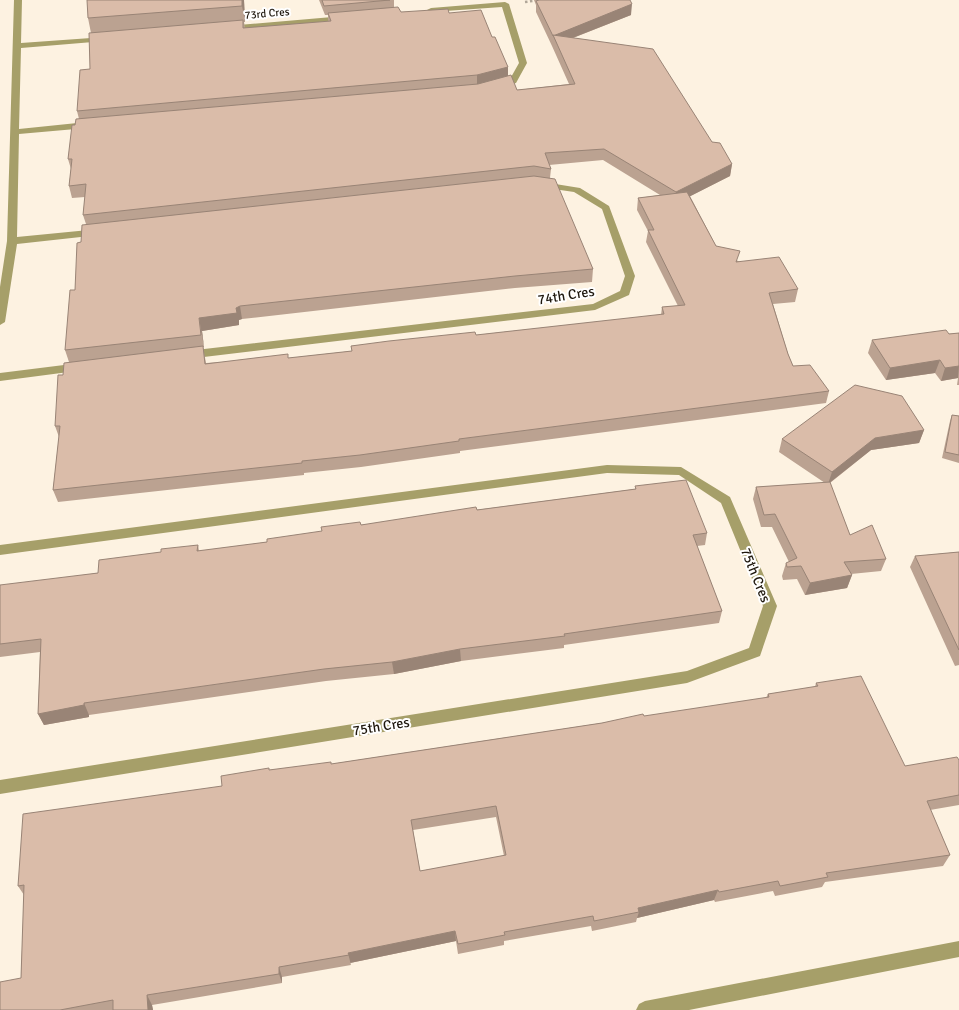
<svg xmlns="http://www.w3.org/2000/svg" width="959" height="1010" viewBox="0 0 959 1010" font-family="Signika,sans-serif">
<rect width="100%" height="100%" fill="#fdf2e1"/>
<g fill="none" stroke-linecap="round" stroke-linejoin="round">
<path stroke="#b0a698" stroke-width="2.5" stroke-dasharray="2.5 2.5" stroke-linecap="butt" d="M 525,2 L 540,0"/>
<g fill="#a69f69" fill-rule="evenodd">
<path d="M 14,0 L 22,0 L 21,43 L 105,37 L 109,39 L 105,41 L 21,48 L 19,129 L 87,122 L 91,125 L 87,128 L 19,134 L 17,237 L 99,229 L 104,232 L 99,235 L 17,244 L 5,322 L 0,325 L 0,287 L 7,241 Z"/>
<path d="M 505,2 L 509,4 L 527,63 L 516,83 L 497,88 L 494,87 L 494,83 L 510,79 L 519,63 L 502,7 L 431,12 L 427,10 L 431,8 Z"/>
<path d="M 344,16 L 347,16 L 347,20 L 227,30 L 223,28 L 227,26 Z"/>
<path d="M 543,182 L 580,188 L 609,206 L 635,276 L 629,295 L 595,310 L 187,359 L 181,355 L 187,351 L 593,304 L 620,291 L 625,276 L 602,209 L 574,192 L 540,187 L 538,185 Z"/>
<path d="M 80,363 L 84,364 L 86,367 L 84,370 L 0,381 L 0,373 Z"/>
<path d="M 607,465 L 681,467 L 730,497 L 777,606 L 760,656 L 687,683 L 0,794 L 0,780 L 687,671 L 749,648 L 763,606 L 721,503 L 679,475 L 607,473 L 0,555 L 0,545 Z"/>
<path d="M 959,941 L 959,957 L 689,1010 L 636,1010 L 639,1004 L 645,1001 Z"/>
</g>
</g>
<g fill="#bba291" fill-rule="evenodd">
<path d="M 244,0 L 245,22 L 244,22 L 245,28 L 328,22 L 328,15 L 325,15 L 319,0 L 394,0 L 394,8 L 401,12 L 449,13 L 492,37 L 508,67 L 508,76 L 517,90 L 569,84 L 552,46 L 536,12 L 536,5 L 534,0 L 630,0 L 631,15 L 573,38 L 712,142 L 732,164 L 730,176 L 690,196 L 716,246 L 738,261 L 798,289 L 795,302 L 773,304 L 788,354 L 793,366 L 829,391 L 826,403 L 460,451 L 460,453 L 361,467 L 304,473 L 304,475 L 58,502 L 53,490 L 59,437 L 55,426 L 63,375 L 69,362 L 65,350 L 75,290 L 81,242 L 86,224 L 83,215 L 85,197 L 72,198 L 69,186 L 71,169 L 68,159 L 75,125 L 79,119 L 77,111 L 90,69 L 91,33 L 88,18 ZM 603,160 L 660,195 L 638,198 L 637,210 L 648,231 L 646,242 L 678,306 L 662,307 L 661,315 L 476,335 L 351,346 L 352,351 L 289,358 L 206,363 L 203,347 L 204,347 L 202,331 L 239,325 L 239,320 L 242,319 L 515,288 L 592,282 L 593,269 L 550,178 L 551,169 L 549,165 Z"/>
<path d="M 959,333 L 959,385 L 957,385 L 958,378 L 941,381 L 935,373 L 886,380 L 868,353 L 872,340 Z"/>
<path d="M 952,415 L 959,416 L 959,463 L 942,458 L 950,421 Z"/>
<path d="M 924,430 L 919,443 L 871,450 L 830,483 L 850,535 L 886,559 L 881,571 L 851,574 L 852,575 L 847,588 L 805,595 L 797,579 L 783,580 L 782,576 L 786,563 L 789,562 L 772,527 L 761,527 L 753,499 L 756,487 L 825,483 L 779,452 L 782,439 Z"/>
<path d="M 635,486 L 707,533 L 705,545 L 697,546 L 722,611 L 719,623 L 564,645 L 564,648 L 461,661 L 394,674 L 326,681 L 89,715 L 89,717 L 44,725 L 38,714 L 40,652 L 0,657 L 0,587 L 98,573 L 161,552 L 198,545 L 199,551 L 267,542 L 361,525 L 635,489 Z"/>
<path d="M 959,552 L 959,665 L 955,666 L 910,567 L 915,556 Z"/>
<path d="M 816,683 L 905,766 L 959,760 L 959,805 L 930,810 L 950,855 L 943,866 L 825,882 L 822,887 L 775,896 L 773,891 L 715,902 L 714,900 L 637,918 L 636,922 L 592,931 L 591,926 L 504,941 L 504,945 L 458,954 L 456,941 L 350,963 L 351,965 L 282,977 L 282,983 L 152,1005 L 153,1010 L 0,1010 L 21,978 L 24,895 L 18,886 L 222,786 L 269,770 L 331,764 L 766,698 L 768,694 L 815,687 ZM 496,817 L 504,856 L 420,871 L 413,830 Z"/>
</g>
<g fill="#998476">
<path d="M 242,0 L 244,0 L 245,22 L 242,6 Z"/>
<path d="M 632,4 L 631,15 L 557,44 L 553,35 Z"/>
<path d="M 508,67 L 508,78 L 477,86 L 477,75 Z"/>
<path d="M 732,164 L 730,176 L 675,204 L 676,192 Z"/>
<path d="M 240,306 L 242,319 L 239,320 L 239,325 L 202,331 L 204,347 L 199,318 L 236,308 Z"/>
<path d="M 940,360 L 935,373 L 886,380 L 890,368 Z"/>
<path d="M 959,366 L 958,378 L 941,381 L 945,368 Z"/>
<path d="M 924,430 L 919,443 L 871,450 L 828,484 L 832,472 L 875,438 Z"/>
<path d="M 852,575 L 847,588 L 805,595 L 810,583 Z"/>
<path d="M 460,649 L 461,661 L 394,674 L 392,662 Z"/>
<path d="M 84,703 L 89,715 L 89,717 L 44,725 L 38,714 Z"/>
<path d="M 718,890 L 714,900 L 637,918 L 639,912 L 638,908 Z"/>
<path d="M 455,931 L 456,941 L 350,963 L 351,965 L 348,953 Z"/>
<path d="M 279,967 L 282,977 L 282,983 L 279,974 Z"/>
<path d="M 147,995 L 152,1005 L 153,1010 L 148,1010 Z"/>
</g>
<g fill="#dabca9" stroke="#998476" fill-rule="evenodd">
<path d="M 87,0 L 242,0 L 242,6 L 88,18 Z"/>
<path d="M 322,0 L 390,0 L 324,6 Z"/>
<path d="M 539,0 L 630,0 L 632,4 L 553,36 L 536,1 Z"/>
<path d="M 398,7 L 401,12 L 448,9 L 449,13 L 481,10 L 492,37 L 495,37 L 508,67 L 477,75 L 77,111 L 80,70 L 90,69 L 89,33 L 243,20 L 243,28 L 331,21 L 328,13 Z"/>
<path d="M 553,35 L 653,49 L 712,142 L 720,143 L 732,164 L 676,192 L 604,149 L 545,153 L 551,169 L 534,166 L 83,215 L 86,184 L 69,186 L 72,159 L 68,159 L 72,125 L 75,125 L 76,119 L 478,84 L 511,75 L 517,90 L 575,84 Z"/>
<path d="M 534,176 L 555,179 L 593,269 L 515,276 L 240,306 L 236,308 L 237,313 L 199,318 L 201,335 L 65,350 L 70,290 L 75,290 L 77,243 L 81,242 L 82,225 Z"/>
<path d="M 687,192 L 716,246 L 740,251 L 736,262 L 779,257 L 798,289 L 769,293 L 788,354 L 793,366 L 810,365 L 829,391 L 459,439 L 459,441 L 360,455 L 302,461 L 302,463 L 53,490 L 60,426 L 55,426 L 58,375 L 63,375 L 64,363 L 203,346 L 205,364 L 288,354 L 288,358 L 352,351 L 351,346 L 389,341 L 475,332 L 476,335 L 664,314 L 662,307 L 685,305 L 648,230 L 654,230 L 638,198 Z"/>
<path d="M 946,330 L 949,334 L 959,333 L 959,366 L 945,368 L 940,360 L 890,368 L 872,340 Z"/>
<path d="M 855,385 L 902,396 L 924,430 L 875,438 L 832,472 L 782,439 Z"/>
<path d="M 952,415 L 959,416 L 959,455 L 945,452 Z"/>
<path d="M 686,480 L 707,533 L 693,535 L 722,611 L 564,634 L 565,636 L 460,649 L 392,662 L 324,669 L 84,703 L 84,705 L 38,714 L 41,639 L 0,644 L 0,585 L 98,573 L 99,560 L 161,552 L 161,549 L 198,545 L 197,551 L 267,542 L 267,539 L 322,531 L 321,527 L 360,522 L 361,525 L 476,507 L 477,510 L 636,489 L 635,486 Z"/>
<path d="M 830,482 L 850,535 L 872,525 L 886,559 L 844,562 L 852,575 L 810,583 L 801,566 L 787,567 L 786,563 L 797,558 L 775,514 L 764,515 L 756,487 Z"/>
<path d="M 959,552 L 959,650 L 915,556 Z"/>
<path d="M 861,676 L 905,766 L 957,757 L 959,760 L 959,795 L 927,801 L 950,855 L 826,873 L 828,877 L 780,886 L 778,881 L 719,892 L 718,890 L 638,908 L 639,912 L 594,921 L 593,916 L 504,932 L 505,935 L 458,944 L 455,931 L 348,953 L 349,955 L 279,967 L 279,974 L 147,995 L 148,1010 L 113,1010 L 113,1000 L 60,1010 L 0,1010 L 0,982 L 21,978 L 24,885 L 18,886 L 23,814 L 222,786 L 221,776 L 269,768 L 269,770 L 331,762 L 331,764 L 602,723 L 643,714 L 644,716 L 769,697 L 768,694 L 818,686 L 816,683 ZM 496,806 L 506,855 L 420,871 L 411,820 Z"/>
</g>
<g text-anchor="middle" stroke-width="4" stroke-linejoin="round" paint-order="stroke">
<g font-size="11" fill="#1f180e" stroke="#fff">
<text transform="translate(267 13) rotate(-5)" y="4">73rd Cres</text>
</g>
<g font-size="14" fill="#1f180e" stroke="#fff">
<text transform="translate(566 295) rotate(-9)" y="5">74th Cres</text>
<text transform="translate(756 575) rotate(68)" y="5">75th Cres</text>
<text transform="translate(381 726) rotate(-9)" y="5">75th Cres</text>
</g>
</g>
</svg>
